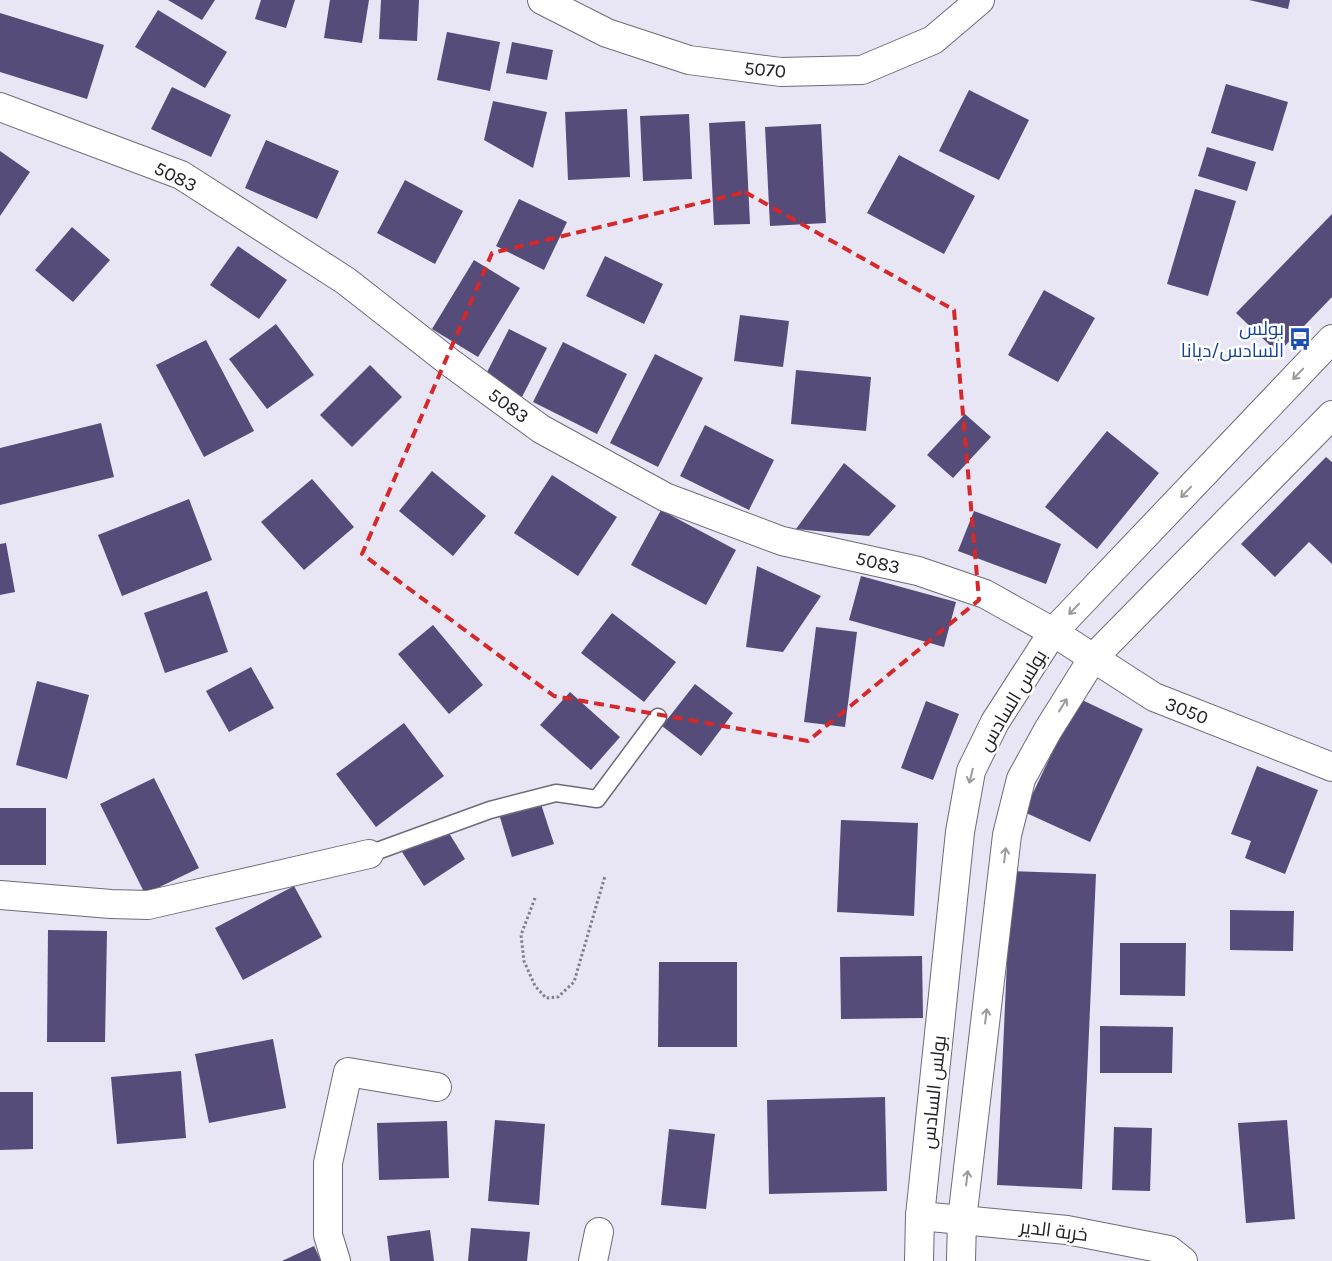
<svg xmlns="http://www.w3.org/2000/svg" width="1332" height="1261" viewBox="0 0 1332 1261" font-family="Karla,Cairo,sans-serif">
<rect width="100%" height="100%" fill="#e8e5f5"/>
<g fill="#554c79">
<path d="M 168,0 L 215,0 L 202,20 Z"/>
<path d="M 261,0 L 295,0 L 286,28 L 255,19 Z"/>
<path d="M 330,0 L 369,0 L 362,43 L 324,38 Z"/>
<path d="M 381,0 L 419,0 L 417,41 L 379,39 Z"/>
<path d="M 1249,0 L 1290,0 L 1288,9 Z"/>
<path d="M 158,10 L 227,52 L 205,88 L 135,47 Z"/>
<path d="M 0,13 L 104,45 L 87,99 L 0,72 Z"/>
<path d="M 447,32 L 500,42 L 490,91 L 437,80 Z"/>
<path d="M 512,42 L 553,50 L 547,80 L 506,73 Z"/>
<path d="M 1226,84 L 1288,102 L 1273,151 L 1211,133 Z"/>
<path d="M 172,87 L 231,115 L 211,157 L 151,129 Z"/>
<path d="M 969,90 L 1029,120 L 999,180 L 939,151 Z"/>
<path d="M 493,101 L 547,112 L 533,168 L 484,140 Z"/>
<path d="M 627,109 L 630,177 L 568,180 L 565,112 Z"/>
<path d="M 689,114 L 692,179 L 643,181 L 640,116 Z"/>
<path d="M 745,121 L 750,224 L 714,225 L 709,123 Z"/>
<path d="M 821,124 L 826,223 L 770,226 L 765,127 Z"/>
<path d="M 266,140 L 339,171 L 317,219 L 245,188 Z"/>
<path d="M 1207,147 L 1256,162 L 1247,191 L 1198,176 Z"/>
<path d="M 0,151 L 30,172 L 0,216 Z"/>
<path d="M 899,155 L 975,196 L 944,254 L 867,213 Z"/>
<path d="M 405,180 L 463,211 L 435,264 L 377,233 Z"/>
<path d="M 1195,189 L 1236,201 L 1208,296 L 1167,284 Z"/>
<path d="M 519,199 L 567,222 L 544,270 L 496,246 Z"/>
<path d="M 1332,214 L 1332,297 L 1278,353 L 1236,313 Z"/>
<path d="M 72,227 L 110,260 L 73,302 L 35,270 Z"/>
<path d="M 238,246 L 287,280 L 259,319 L 210,285 Z"/>
<path d="M 605,256 L 663,284 L 644,324 L 586,296 Z"/>
<path d="M 474,260 L 520,288 L 478,357 L 432,329 Z"/>
<path d="M 1044,290 L 1095,318 L 1058,382 L 1008,355 Z"/>
<path d="M 740,315 L 789,321 L 783,367 L 734,361 Z"/>
<path d="M 276,324 L 314,375 L 267,409 L 229,359 Z"/>
<path d="M 509,329 L 547,348 L 522,397 L 484,378 Z"/>
<path d="M 206,340 L 254,431 L 204,457 L 156,365 Z"/>
<path d="M 563,342 L 627,374 L 597,434 L 533,402 Z"/>
<path d="M 655,354 L 703,378 L 658,467 L 610,443 Z"/>
<path d="M 370,365 L 402,397 L 352,447 L 320,415 Z"/>
<path d="M 796,370 L 871,377 L 866,431 L 791,424 Z"/>
<path d="M 965,414 L 991,437 L 953,478 L 927,455 Z"/>
<path d="M 101,423 L 114,477 L 0,505 L 0,448 Z"/>
<path d="M 705,425 L 774,460 L 749,510 L 680,476 Z"/>
<path d="M 1107,431 L 1159,473 L 1097,549 L 1045,507 Z"/>
<path d="M 1326,457 L 1332,462 L 1332,564 L 1309,542 L 1275,577 L 1241,544 Z"/>
<path d="M 844,463 L 896,506 L 869,536 L 796,529 Z"/>
<path d="M 432,471 L 486,516 L 453,556 L 399,511 Z"/>
<path d="M 552,475 L 617,517 L 578,576 L 514,533 Z"/>
<path d="M 312,479 L 354,527 L 304,570 L 261,522 Z"/>
<path d="M 189,499 L 212,560 L 122,596 L 98,535 Z"/>
<path d="M 661,510 L 736,550 L 706,605 L 631,565 Z"/>
<path d="M 974,511 L 1061,544 L 1046,584 L 958,551 Z"/>
<path d="M 6,543 L 15,592 L 0,595 L 0,544 Z"/>
<path d="M 757,566 L 821,596 L 783,652 L 746,647 Z"/>
<path d="M 861,576 L 956,602 L 944,647 L 849,620 Z"/>
<path d="M 207,591 L 228,652 L 165,673 L 144,613 Z"/>
<path d="M 612,613 L 676,662 L 644,702 L 581,653 Z"/>
<path d="M 433,625 L 483,685 L 449,714 L 398,654 Z"/>
<path d="M 816,627 L 857,632 L 845,727 L 804,722 Z"/>
<path d="M 251,667 L 274,708 L 229,732 L 206,691 Z"/>
<path d="M 37,681 L 89,695 L 67,779 L 16,765 Z"/>
<path d="M 695,684 L 733,713 L 701,756 L 662,726 Z"/>
<path d="M 570,692 L 620,737 L 591,770 L 540,725 Z"/>
<path d="M 1078,698 L 1143,729 L 1090,842 L 1024,812 Z"/>
<path d="M 926,701 L 959,714 L 933,780 L 901,768 Z"/>
<path d="M 404,723 L 444,776 L 376,827 L 336,774 Z"/>
<path d="M 1257,766 L 1318,790 L 1285,874 L 1245,858 L 1251,841 L 1231,834 Z"/>
<path d="M 154,778 L 199,868 L 145,894 L 100,804 Z"/>
<path d="M 540,801 L 554,844 L 512,857 L 499,814 Z"/>
<rect x="0" y="808" width="46" height="57"/>
<path d="M 841,820 L 918,823 L 914,916 L 837,912 Z"/>
<path d="M 444,825 L 465,859 L 424,886 L 402,852 Z"/>
<path d="M 1011,871 L 1096,874 L 1082,1189 L 997,1185 Z"/>
<path d="M 294,886 L 322,937 L 243,980 L 215,928 Z"/>
<path d="M 1230,910 L 1294,911 L 1293,951 L 1230,950 Z"/>
<path d="M 48,930 L 107,931 L 105,1042 L 47,1042 Z"/>
<path d="M 1120,943 L 1186,943 L 1185,996 L 1120,995 Z"/>
<path d="M 922,956 L 923,1018 L 841,1019 L 840,957 Z"/>
<path d="M 659,962 L 737,962 L 737,1047 L 658,1047 Z"/>
<path d="M 1100,1026 L 1173,1027 L 1172,1073 L 1100,1073 Z"/>
<path d="M 273,1039 L 286,1108 L 209,1123 L 195,1054 Z"/>
<path d="M 181,1071 L 186,1138 L 117,1144 L 111,1077 Z"/>
<path d="M 0,1092 L 33,1092 L 33,1149 L 0,1150 Z"/>
<path d="M 885,1097 L 887,1191 L 769,1194 L 767,1100 Z"/>
<path d="M 495,1120 L 545,1124 L 539,1205 L 488,1201 Z"/>
<path d="M 1287,1120 L 1295,1219 L 1246,1223 L 1238,1123 Z"/>
<path d="M 447,1121 L 449,1178 L 379,1180 L 377,1123 Z"/>
<path d="M 1114,1127 L 1152,1128 L 1150,1191 L 1112,1190 Z"/>
<path d="M 669,1129 L 715,1134 L 706,1209 L 661,1205 Z"/>
<path d="M 471,1228 L 530,1232 L 527,1261 L 468,1261 Z"/>
<path d="M 430,1230 L 434,1261 L 390,1261 L 387,1236 Z"/>
<path d="M 314,1246 L 321,1261 L 282,1261 Z"/>
</g>
<g fill="none" stroke-linecap="round" stroke-linejoin="round">
<defs>
<path id="lane" d="M 369,854 L 490,810 L 556,793 L 597,799 L 658,717"/>
<g id="street">
<path d="M 542,0 L 607,33 L 689,60 L 781,72 L 862,70 L 933,40 L 980,0"/>
<path d="M 0,107 L 181,175 L 346,281 L 448,361 L 541,429 L 665,497 L 782,541 L 918,571 L 985,594 L 1053,632 L 1154,697 L 1332,767"/>
<path d="M 0,895 L 111,904 L 148,905 L 369,854"/>
<path d="M 920,1216 L 1067,1230 L 1169,1250 L 1183,1261"/>
<path d="M 336,1261 L 328,1235 L 328,1163 L 348,1072 L 437,1087"/>
<path d="M 593,1261 L 599,1232"/>
</g>
<g id="secondary">
<path d="M 919,1261 L 920,1216 L 960,832 L 971,771 L 995,722 L 1053,632 L 1332,339"/>
<path d="M 961,1261 L 962,1220 L 1007,835 L 1021,779 L 1048,730 L 1093,658 L 1332,415"/>
</g>
</defs>
<use href="#lane" stroke="#6d6b79" stroke-width="19"/>
<use href="#street" stroke="#6d6b79" stroke-width="30"/>
<use href="#secondary" stroke="#6d6b79" stroke-width="30"/>
<path stroke="#81808a" stroke-width="3" stroke-dasharray="2.5 2.5" stroke-linecap="butt" d="M 535,898 L 521,935 L 524,961 L 535,986 L 546,998 L 558,997 L 574,982 L 605,876"/>
<use href="#lane" stroke="#fff" stroke-width="16"/>
<use href="#street" stroke="#fff" stroke-width="28"/>
<use href="#secondary" stroke="#fff" stroke-width="28"/>
</g>
<defs><path id="oneway-shaft" d="M-6 0H5M1.5-3L5.5 0L1.5 3" fill="none" stroke-width="1.6" stroke-linecap="round" stroke-linejoin="round" transform="scale(1.25)"/></defs>
<g stroke="#9b9b9d">
<use href="#oneway-shaft" transform="translate(1298 374) rotate(134)"/>
<use href="#oneway-shaft" transform="translate(1186 492) rotate(134)"/>
<use href="#oneway-shaft" transform="translate(1074 609) rotate(134)"/>
<use href="#oneway-shaft" transform="translate(1063 705) rotate(-58)"/>
<use href="#oneway-shaft" transform="translate(971 776) rotate(104)"/>
<use href="#oneway-shaft" transform="translate(1005 855) rotate(-83)"/>
<use href="#oneway-shaft" transform="translate(986 1016) rotate(-83)"/>
<use href="#oneway-shaft" transform="translate(967 1178) rotate(-83)"/>
</g>
<path fill="none" stroke="#d62828" stroke-width="4" stroke-dasharray="10 6" stroke-linejoin="round" d="M 745,192 L 954,310 L 979,600 L 808,741 L 554,696 L 362,554 L 492,253 Z"/>
<defs>
<symbol id="bus-bare" viewBox="-9 -9 18 18"><path d="M-5-6H5V4H4V6H2V4H-2V6H-4V4H-5ZM-3.5-4V0h7V-4ZM-3.5 1.2v1.5H-2V1.2ZM2 1.2v1.5H3.5V1.2Z" fill="#1a4fb4" stroke="#fff" stroke-width="2.5" paint-order="stroke"/></symbol>
</defs>
<g fill-rule="evenodd">
<use href="#bus-bare" x="1284" y="323" width="32" height="32"/>
</g>
<g text-anchor="middle" stroke-width="5" stroke-linejoin="round" paint-order="stroke">
<g font-size="19" fill="#212126" stroke="#fff">
<text transform="translate(765 69) rotate(5)" y="7">5070</text>
<text transform="translate(176 176) rotate(26)" y="7">5083</text>
<text transform="translate(509 405) rotate(36)" y="7">5083</text>
<text transform="translate(878 562) rotate(13)" y="7">5083</text>
<text transform="translate(1012 700) rotate(-59)" y="7">بولس السادس</text>
<text transform="translate(1187 710) rotate(21)" y="7">3050</text>
<text transform="translate(933 1092) rotate(-84)" y="7">بولس السادس</text>
<text transform="translate(1054 1230) rotate(7)" y="7">خربة الدير</text>
</g>
<g font-size="19" fill="#164399" stroke="#fff" text-anchor="end">
<text x="1284" y="335">بولس<tspan x="1284" dy="22">السادس/ديانا</tspan></text>
</g>
</g>
</svg>
